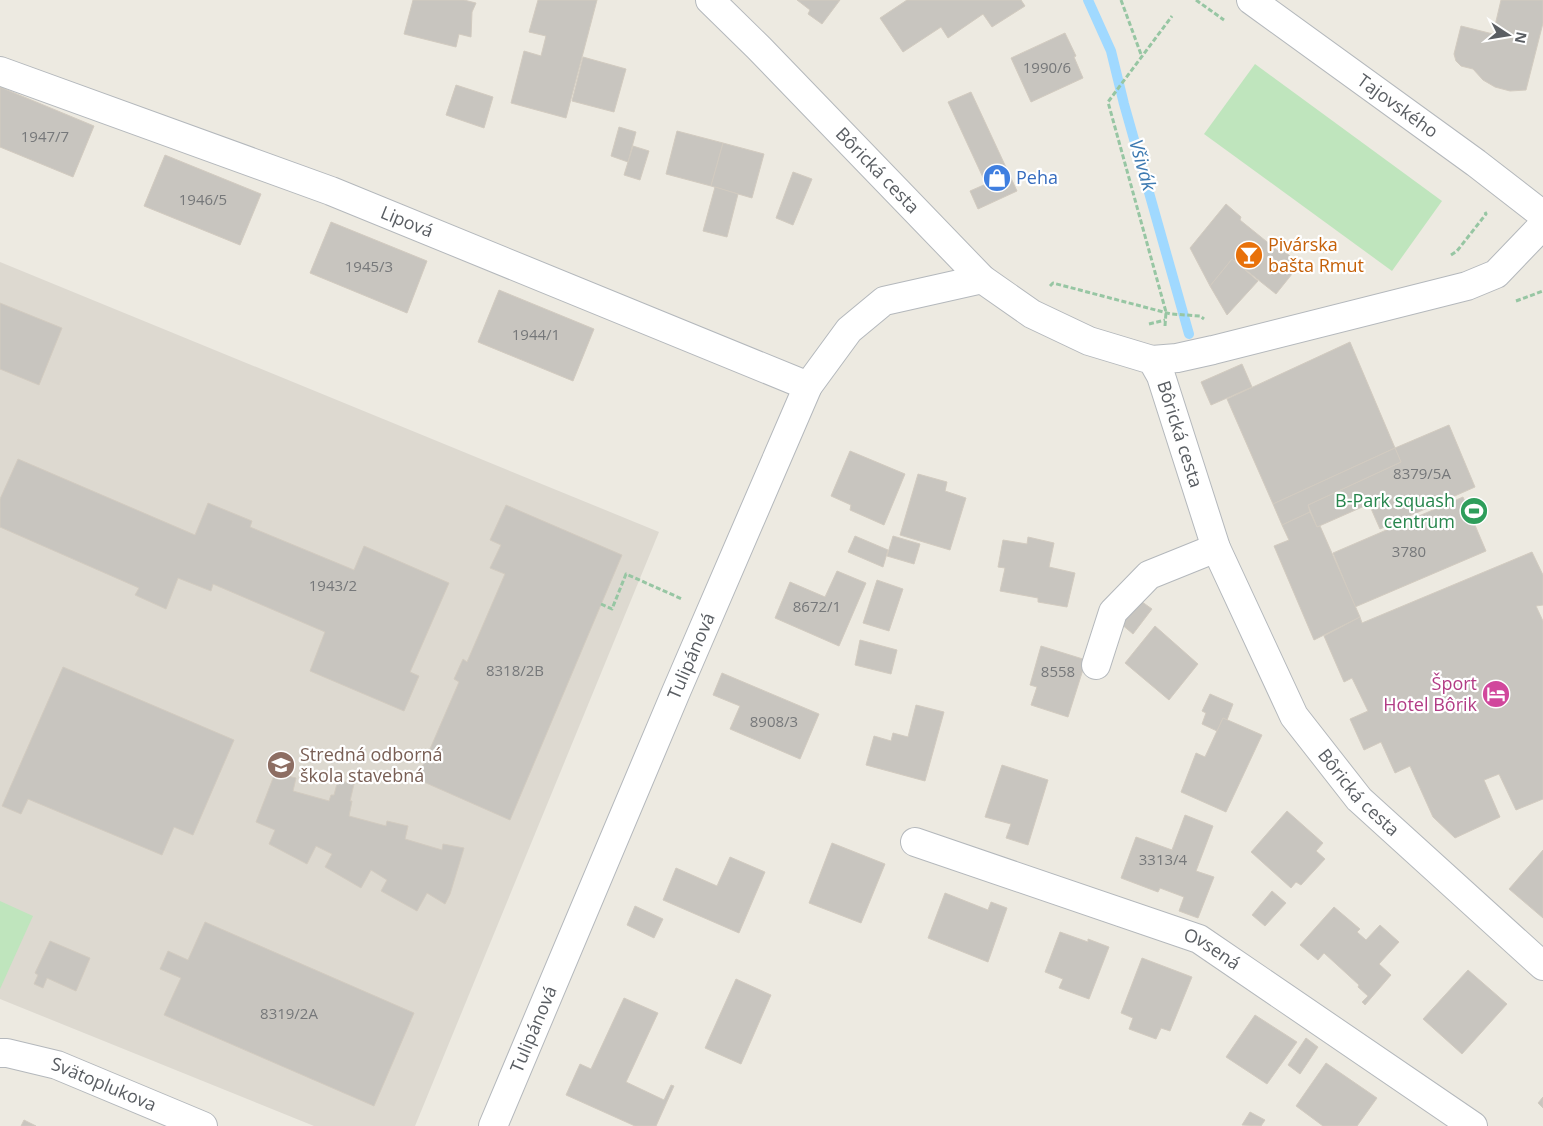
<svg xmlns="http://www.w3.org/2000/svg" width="1543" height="1126" viewBox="0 0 1543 1126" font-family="'Open Sans',sans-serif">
<rect width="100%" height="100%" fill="#edeae1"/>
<path fill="#ddd9d0" d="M 0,262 L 659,532 L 415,1126 L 314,1126 L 0,999 Z"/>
<g fill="#bfe5bd">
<path d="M 1255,64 L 1442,201 L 1392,271 L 1204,134 Z"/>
<path d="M 0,901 L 33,916 L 0,989 Z"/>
</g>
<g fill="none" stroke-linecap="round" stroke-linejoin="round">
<path stroke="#a0d9ff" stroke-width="10" d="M 1088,0 L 1111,51 L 1124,104 L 1189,334"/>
</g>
<g fill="#c8c5bf" stroke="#d2cbc0">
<path d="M 413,0 L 464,0 L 476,3 L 472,12 L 471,37 L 459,34 L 456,47 L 404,34 Z"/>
<path d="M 538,0 L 597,0 L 566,118 L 511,103 L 524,51 L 541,56 L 546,36 L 529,32 Z"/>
<path d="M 797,0 L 840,0 L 822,24 L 808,14 L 810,10 Z"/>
<path d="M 907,0 L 1021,0 L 1025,6 L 992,27 L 983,14 L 948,38 L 941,27 L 903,52 L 880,18 Z"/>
<path d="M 1501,0 L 1543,0 L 1543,23 L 1526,90 L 1510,91 L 1495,87 L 1483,80 L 1473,69 L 1461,66 L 1456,61 L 1454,54 L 1461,26 L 1493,34 Z"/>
<path d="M 1065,33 L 1076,56 L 1074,57 L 1083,78 L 1031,102 L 1011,58 Z"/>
<path d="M 583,57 L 626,69 L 614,112 L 572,101 Z"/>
<path d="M 456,85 L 493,97 L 484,128 L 446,115 Z"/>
<path d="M 0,87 L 94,126 L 73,177 L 0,147 Z"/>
<path d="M 971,92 L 1017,191 L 978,209 L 970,191 L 986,184 L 948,102 Z"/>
<path d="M 619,127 L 636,132 L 628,162 L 611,156 Z"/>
<path d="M 677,131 L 723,143 L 711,186 L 666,174 Z"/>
<path d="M 723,143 L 764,154 L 752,198 L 711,186 Z"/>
<path d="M 633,146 L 649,151 L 640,180 L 624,175 Z"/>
<path d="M 165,155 L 261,194 L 240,245 L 144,206 Z"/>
<path d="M 793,172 L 812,179 L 793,225 L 776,218 Z"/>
<path d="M 715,187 L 738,194 L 727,237 L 703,231 Z"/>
<path d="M 1226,204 L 1241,217 L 1240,220 L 1282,254 L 1284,251 L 1300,264 L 1276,294 L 1232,259 L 1210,286 L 1190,248 Z"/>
<path d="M 331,222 L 427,261 L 407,313 L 310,273 Z"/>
<path d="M 1232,259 L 1258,281 L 1227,315 L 1210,286 Z"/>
<path d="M 499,290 L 594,329 L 573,381 L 478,342 Z"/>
<path d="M 0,303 L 62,328 L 39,385 L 0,369 Z"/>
<path d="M 1350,342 L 1395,448 L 1273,504 L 1227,399 Z"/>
<path d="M 1242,364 L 1252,387 L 1211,405 L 1201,382 Z"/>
<path d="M 1449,425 L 1475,487 L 1380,529 L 1369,504 L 1317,527 L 1308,505 L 1401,462 L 1395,448 Z"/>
<path d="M 1395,448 L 1401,462 L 1308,505 L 1310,512 L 1282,525 L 1273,504 Z"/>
<path d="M 850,451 L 905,474 L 884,525 L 850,510 L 851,505 L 831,496 Z"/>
<path d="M 18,459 L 195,535 L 208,503 L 252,521 L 250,527 L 354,570 L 364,546 L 449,583 L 410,672 L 419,676 L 404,711 L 310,671 L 325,632 L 213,584 L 211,591 L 178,578 L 166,609 L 135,595 L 139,588 L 0,527 L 0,499 Z"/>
<path d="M 918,474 L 947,482 L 945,491 L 966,498 L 950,550 L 900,535 Z"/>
<path d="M 1463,497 L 1486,551 L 1355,607 L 1333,553 Z"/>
<path d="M 506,505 L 622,555 L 510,820 L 417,779 L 459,682 L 454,679 L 463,659 L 467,662 L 505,574 L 490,568 L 501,545 L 490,540 Z"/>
<path d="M 1310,512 L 1317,527 L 1320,526 L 1360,617 L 1314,640 L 1274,546 L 1289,540 L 1282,525 Z"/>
<path d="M 855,536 L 888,550 L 883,567 L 848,552 Z"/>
<path d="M 893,536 L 920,544 L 914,564 L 887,556 Z"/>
<path d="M 1028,537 L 1054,543 L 1049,567 L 1075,573 L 1067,607 L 1038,602 L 1038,598 L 1000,591 L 1005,568 L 998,567 L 1003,540 L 1027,544 Z"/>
<path d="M 1532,552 L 1543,575 L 1543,605 L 1536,606 L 1543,621 L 1543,799 L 1516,810 L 1499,774 L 1484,780 L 1500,817 L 1455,838 L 1433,817 L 1410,766 L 1395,773 L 1381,742 L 1364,750 L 1350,719 L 1368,711 L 1352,678 L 1344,682 L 1324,636 L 1360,617 L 1362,623 Z"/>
<path d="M 837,571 L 866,583 L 839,646 L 775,618 L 790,582 L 825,597 Z"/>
<path d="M 877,580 L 903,589 L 889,631 L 863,623 Z"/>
<path d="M 1138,599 L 1152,609 L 1133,634 L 1120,623 Z"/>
<path d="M 1155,626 L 1198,664 L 1169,700 L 1125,663 Z"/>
<path d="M 860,640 L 897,650 L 891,674 L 855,665 Z"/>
<path d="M 1041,646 L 1086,660 L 1068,717 L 1031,705 L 1037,687 L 1030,685 Z"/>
<path d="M 63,667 L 234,740 L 193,835 L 174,827 L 162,855 L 28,799 L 21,814 L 2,806 Z"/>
<path d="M 722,673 L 819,714 L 800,759 L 730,729 L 740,706 L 713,695 Z"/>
<path d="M 1210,694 L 1233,704 L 1227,720 L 1223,718 L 1217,731 L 1202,724 L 1206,713 L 1202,711 Z"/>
<path d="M 916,705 L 944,712 L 925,781 L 866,765 L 874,736 L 891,741 L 893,733 L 908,737 Z"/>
<path d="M 1223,718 L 1262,735 L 1226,812 L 1181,792 L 1196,753 L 1205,757 Z"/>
<path d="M 1002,765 L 1048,780 L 1028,845 L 1006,838 L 1011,824 L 985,817 Z"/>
<path d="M 275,773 L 296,778 L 293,791 L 329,801 L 331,795 L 334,795 L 338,780 L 354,784 L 350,801 L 352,801 L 349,816 L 386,826 L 387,821 L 408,826 L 405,839 L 442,850 L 443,844 L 464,848 L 450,894 L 445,904 L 427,893 L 417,911 L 381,891 L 387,880 L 371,870 L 361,888 L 325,867 L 332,854 L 316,846 L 307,864 L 269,844 L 275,830 L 256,822 Z"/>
<path d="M 1287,811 L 1323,843 L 1316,851 L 1325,859 L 1301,885 L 1296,882 L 1291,888 L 1251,852 Z"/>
<path d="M 1185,815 L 1213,826 L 1196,871 L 1214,877 L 1198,918 L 1179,911 L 1184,897 L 1160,888 L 1158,892 L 1121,878 L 1136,837 L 1172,850 Z"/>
<path d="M 832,843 L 885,864 L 861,923 L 809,903 Z"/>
<path d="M 1543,850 L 1543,918 L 1509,889 Z"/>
<path d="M 730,857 L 765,872 L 739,933 L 663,900 L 676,868 L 717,886 Z"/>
<path d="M 1272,891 L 1286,903 L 1265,926 L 1252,915 Z"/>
<path d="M 945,893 L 988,910 L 991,902 L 1007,908 L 988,962 L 928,938 Z"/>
<path d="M 635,906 L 663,919 L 654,938 L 627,925 Z"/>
<path d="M 1334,907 L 1360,929 L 1357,932 L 1366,940 L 1380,925 L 1399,942 L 1379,964 L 1391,975 L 1365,1005 L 1362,1002 L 1368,996 L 1358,987 L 1359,985 L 1324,953 L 1318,960 L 1300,945 Z"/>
<path d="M 205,922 L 414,1013 L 374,1106 L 164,1015 L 181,978 L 160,969 L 168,951 L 188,960 Z"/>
<path d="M 1060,932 L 1088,942 L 1088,939 L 1109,947 L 1089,999 L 1059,988 L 1063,979 L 1045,972 Z"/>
<path d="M 50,941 L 90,958 L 76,991 L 47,978 L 43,988 L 34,984 L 38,975 L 35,973 Z"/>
<path d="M 1142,958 L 1192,977 L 1170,1031 L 1161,1028 L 1156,1039 L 1129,1029 L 1133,1018 L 1121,1013 Z"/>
<path d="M 1468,970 L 1507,1004 L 1462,1054 L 1423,1019 Z"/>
<path d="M 736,979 L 771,995 L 741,1064 L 705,1048 Z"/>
<path d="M 624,998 L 658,1013 L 626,1082 L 664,1100 L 671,1085 L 674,1086 L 656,1126 L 635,1126 L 566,1095 L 580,1064 L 591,1069 Z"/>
<path d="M 1255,1015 L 1297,1042 L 1267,1084 L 1226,1057 Z"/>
<path d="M 1306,1038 L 1318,1047 L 1300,1074 L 1288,1065 Z"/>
<path d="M 1326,1063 L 1377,1098 L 1357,1126 L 1323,1126 L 1296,1106 Z"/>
<path d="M 1543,1097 L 1543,1108 L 1538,1103 Z"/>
<path d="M 1250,1112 L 1265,1120 L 1261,1126 L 1242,1125 Z"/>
<path d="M 24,1120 L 36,1126 L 21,1126 Z"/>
</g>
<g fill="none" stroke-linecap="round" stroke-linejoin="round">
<defs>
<g id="minor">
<path id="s1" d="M 710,0 L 759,48 L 982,279 L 1032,314 L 1089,341 L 1152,360 L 1161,376 L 1216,548 L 1294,716 L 1359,799 L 1543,966"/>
<path id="s2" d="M 1251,0 L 1476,163 L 1543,215"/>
<path id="s3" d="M 0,71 L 331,191 L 808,386"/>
<path d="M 1152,360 L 1177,358 L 1213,350 L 1467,286 L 1496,274 L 1543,225"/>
<path d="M 1096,665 L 1113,612 L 1149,575 L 1216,548"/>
<path id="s4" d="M 915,842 L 1199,939 L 1473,1126"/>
<path id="s5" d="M 0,1053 L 7,1053 L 57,1065 L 203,1126"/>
<path id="s6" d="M 493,1126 L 676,692 L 808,386 L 849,330 L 884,301 L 982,279"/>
</g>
</defs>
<use href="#minor" stroke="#b4b8bc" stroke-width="30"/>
<g stroke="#97c6a3" stroke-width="3" stroke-dasharray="5 2.5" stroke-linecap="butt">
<path d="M 1121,0 L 1142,57"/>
<path d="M 1196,0 L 1224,20"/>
<path d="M 1451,255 L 1457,251 L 1486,214 L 1485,212"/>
<path d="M 1050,286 L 1053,283 L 1171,314 L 1200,316 L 1204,319"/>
<path d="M 1516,301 L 1543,291"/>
<path d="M 1149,324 L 1165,320"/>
<path d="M 1165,326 L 1166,312 L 1108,102 L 1172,16"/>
<path d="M 601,604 L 612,609 L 626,574 L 682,599"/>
</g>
<use href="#minor" stroke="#fff" stroke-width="28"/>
</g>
<defs>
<symbol id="shop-disc" viewBox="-11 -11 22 22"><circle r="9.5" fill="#3f7fe0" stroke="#fff"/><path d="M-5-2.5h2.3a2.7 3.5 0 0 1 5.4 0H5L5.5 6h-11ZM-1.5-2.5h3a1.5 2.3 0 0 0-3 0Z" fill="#fff"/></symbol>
<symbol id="bar-disc" viewBox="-11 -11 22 22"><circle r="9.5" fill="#e8710a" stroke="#fff"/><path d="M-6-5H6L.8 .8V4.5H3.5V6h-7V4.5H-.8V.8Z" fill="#fff"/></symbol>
<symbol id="stadium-disc" viewBox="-11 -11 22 22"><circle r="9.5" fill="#2e9e5b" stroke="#fff"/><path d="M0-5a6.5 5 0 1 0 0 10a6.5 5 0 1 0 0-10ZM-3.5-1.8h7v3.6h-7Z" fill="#fff"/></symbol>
<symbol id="hotel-disc" viewBox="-11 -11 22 22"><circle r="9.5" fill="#d1479c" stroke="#fff"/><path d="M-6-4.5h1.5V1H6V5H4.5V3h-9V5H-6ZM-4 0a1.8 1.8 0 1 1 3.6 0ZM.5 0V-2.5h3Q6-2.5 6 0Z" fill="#fff"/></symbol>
<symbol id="school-disc" viewBox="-11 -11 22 22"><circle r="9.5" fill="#8d6e63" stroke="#fff"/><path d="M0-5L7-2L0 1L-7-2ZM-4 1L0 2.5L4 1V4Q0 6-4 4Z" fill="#fff"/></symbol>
</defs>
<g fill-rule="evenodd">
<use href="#shop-disc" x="981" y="162" width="32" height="32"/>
<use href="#bar-disc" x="1233" y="239" width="32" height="32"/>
<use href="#stadium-disc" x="1458" y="495" width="32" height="32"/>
<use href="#hotel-disc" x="1480" y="678" width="32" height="32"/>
<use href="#school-disc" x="265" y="749" width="32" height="32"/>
</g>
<g text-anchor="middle" stroke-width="4.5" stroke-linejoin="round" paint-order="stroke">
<g font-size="15" fill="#76787a">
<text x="1047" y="73">1990/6</text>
<text x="45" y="142">1947/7</text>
<text x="203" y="205">1946/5</text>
<text x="369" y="272">1945/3</text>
<text x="536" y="340">1944/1</text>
<text x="1422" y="479">8379/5A</text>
<text x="1409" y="557">3780</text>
<text x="333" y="591">1943/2</text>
<text x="817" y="612">8672/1</text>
<text x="515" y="676">8318/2B</text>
<text x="1058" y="677">8558</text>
<text x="774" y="727">8908/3</text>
<text x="1163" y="865">3313/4</text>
<text x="289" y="1019">8319/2A</text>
</g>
<g font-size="18" fill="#5a5e63" stroke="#fff">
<text dy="6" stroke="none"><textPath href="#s2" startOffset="181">Tajovského</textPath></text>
<text dy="6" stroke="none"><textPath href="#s1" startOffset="239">Bôrická cesta</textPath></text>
<text dy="6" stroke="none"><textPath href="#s3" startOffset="434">Lipová</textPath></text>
<text dy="6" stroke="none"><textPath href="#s1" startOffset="659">Bôrická cesta</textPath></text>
<text dy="6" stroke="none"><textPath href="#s6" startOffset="510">Tulipánová</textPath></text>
<text dy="6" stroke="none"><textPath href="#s1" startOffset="1064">Bôrická cesta</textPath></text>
<text dy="6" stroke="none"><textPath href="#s4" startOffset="316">Ovsená</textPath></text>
<text dy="6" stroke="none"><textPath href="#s6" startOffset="105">Tulipánová</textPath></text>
<text dy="6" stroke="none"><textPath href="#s5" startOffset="109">Svätoplukova</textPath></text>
</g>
<g font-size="18" fill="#366cbe" stroke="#fff" text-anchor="start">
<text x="1016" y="184">Peha</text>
</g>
<g font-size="18" fill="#c56008" stroke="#fff" text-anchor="start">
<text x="1268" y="251">Pivárska<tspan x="1268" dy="21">bašta Rmut</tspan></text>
</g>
<g font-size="18" fill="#27864d" stroke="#fff" text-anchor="end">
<text x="1455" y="507">B-Park squash<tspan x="1455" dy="21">centrum</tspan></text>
</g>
<g font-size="18" fill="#b23c85" stroke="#fff" text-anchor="end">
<text x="1477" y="690">Šport<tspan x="1477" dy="21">Hotel Bôrik</tspan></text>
</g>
<g font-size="18" fill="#785e54" stroke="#fff" text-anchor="start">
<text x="300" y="761">Stredná odborná<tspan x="300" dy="21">škola stavebná</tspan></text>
</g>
<g font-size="19" font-style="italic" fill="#3d7ab1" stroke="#fff">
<text transform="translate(1143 165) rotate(74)" y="7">Všivák</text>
</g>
</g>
<g transform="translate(1508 35) rotate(102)" stroke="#ffffff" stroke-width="4" paint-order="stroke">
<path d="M0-4L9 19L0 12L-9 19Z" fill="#5a5e63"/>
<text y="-8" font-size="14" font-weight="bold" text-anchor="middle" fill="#5a5e63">N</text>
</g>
</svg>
